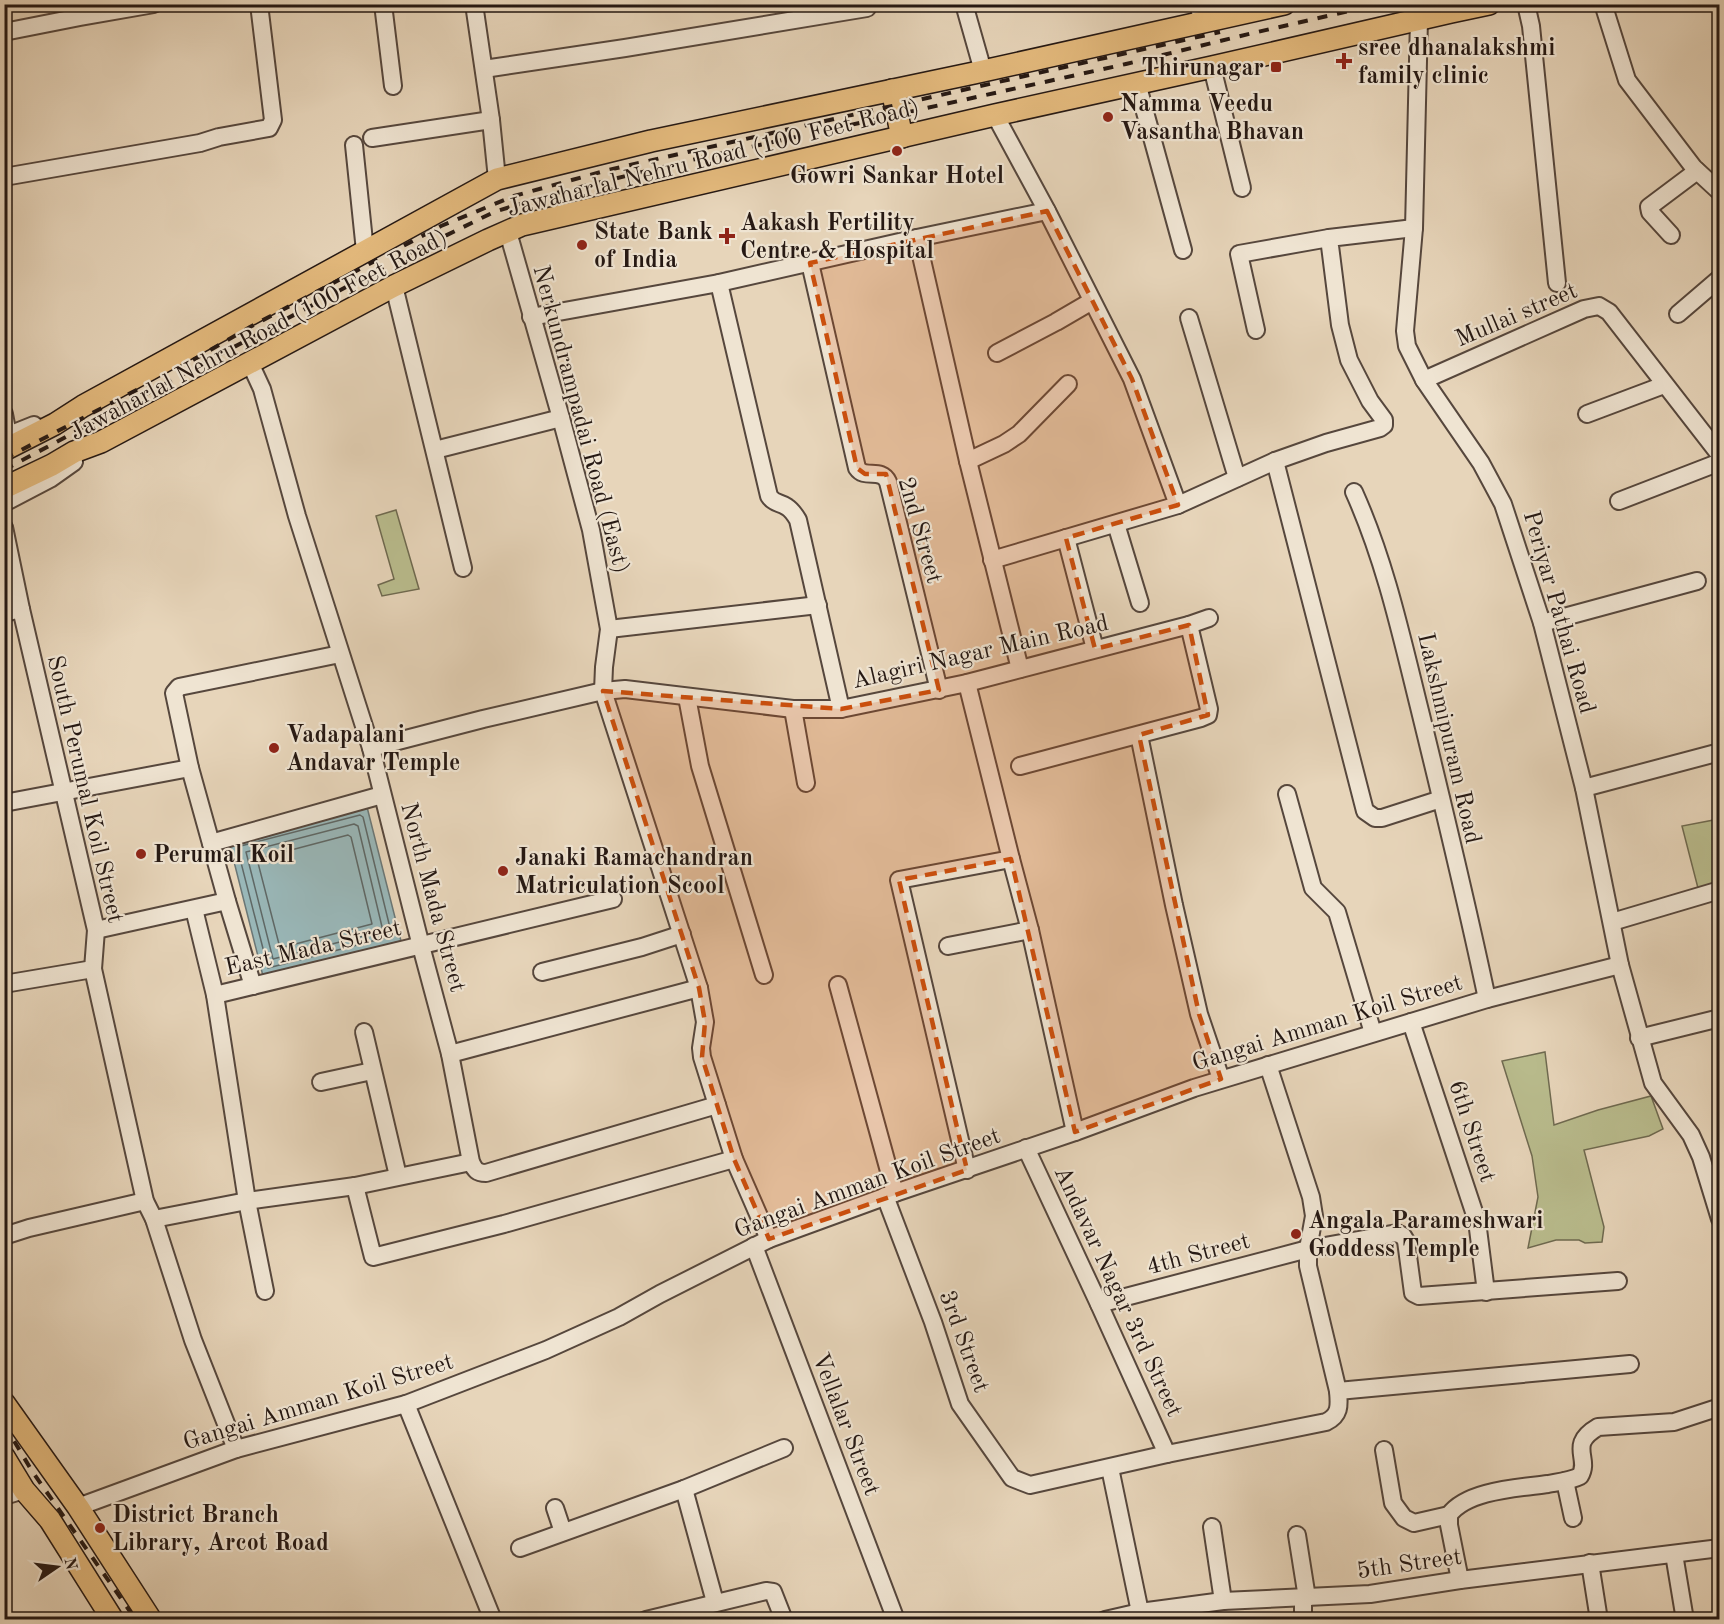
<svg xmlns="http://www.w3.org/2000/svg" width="1724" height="1624" viewBox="0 0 1724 1624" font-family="'Old Standard TT',serif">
<rect width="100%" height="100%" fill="#e7d5ba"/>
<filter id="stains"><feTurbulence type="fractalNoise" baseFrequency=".00333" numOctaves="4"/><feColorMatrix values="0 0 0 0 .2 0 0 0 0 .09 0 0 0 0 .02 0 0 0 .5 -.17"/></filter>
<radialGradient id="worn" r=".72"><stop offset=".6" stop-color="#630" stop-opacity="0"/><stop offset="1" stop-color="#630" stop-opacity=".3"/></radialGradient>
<g fill="#b9bc8d" stroke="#6f6a50" stroke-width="1.5">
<path d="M 396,510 L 419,589 L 382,596 L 378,585 L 394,579 L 376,516 Z"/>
<path d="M 1719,819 L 1719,886 L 1699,892 L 1682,826 Z"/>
<path d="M 1545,1052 L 1554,1125 L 1598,1110 L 1651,1096 L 1663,1129 L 1649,1136 L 1584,1150 L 1604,1227 L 1602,1242 L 1585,1243 L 1579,1240 L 1556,1240 L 1528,1248 L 1538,1197 L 1532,1156 L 1502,1061 Z"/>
</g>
<path fill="#99b7b8" stroke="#6b7776" stroke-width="1.5" d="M 367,807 L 401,941 L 263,976 L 229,842 Z"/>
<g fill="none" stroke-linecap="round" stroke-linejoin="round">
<g stroke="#5f6866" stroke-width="1.5">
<path d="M 360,815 L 363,817 L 392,936 L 268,968 L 237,847 Z"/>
<path d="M 354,824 L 358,826 L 383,931 L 273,959 L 246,852 Z"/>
<path d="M 348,835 L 351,837 L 372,924 L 280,948 L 257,859 Z"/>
</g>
<defs>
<g id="minor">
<path d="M 383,4 L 393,86"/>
<path d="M 474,4 L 491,120 L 497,179"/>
<path d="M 964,4 L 983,71"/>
<path d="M 1198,4 L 1203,22"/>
<path d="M 1426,4 L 1419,19 L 1414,228 L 1405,331 L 1407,346 L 1424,380 L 1481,463 L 1503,504 L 1542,623 L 1584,788 L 1620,965 L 1653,1083 L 1691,1135 L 1701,1157 L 1720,1219"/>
<path d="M 1526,4 L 1531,26 L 1557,283"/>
<path d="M 1606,4 L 1605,10 L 1627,80 L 1694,168 L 1720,192"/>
<path d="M 4,32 L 80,17 L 154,4"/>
<path d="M 1212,67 L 1242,188"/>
<path d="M 484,69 L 625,48 L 867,8"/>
<path d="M 1137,83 L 1183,250"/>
<path d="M 372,138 L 491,120"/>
<path d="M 354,145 L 365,251"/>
<path d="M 4,177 L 200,143 L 219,137 L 269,128 L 273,120 L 259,4"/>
<path d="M 508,232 L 561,418 L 591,530 L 609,629 L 604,667 L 603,691 L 699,988 L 705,1022 L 701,1048 L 702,1057 L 734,1159 L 769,1239"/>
<path d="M 1671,235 L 1650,212 L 1649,207 L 1697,171"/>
<path d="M 917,238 L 968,461 L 1020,669"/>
<path d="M 810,263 L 857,468 C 865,480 881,467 888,482 L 939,690"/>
<path d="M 719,283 L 769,496 C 774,504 780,502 787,507 C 792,510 795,515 798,520 L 841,709"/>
<path d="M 394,286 L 463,568"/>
<path d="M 1678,314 L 1720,278"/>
<path d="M 531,317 L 719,283 L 917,238 L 1047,211"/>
<path d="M 1189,318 L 1237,478"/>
<path d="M 1256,330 L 1239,254 L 1329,238"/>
<path d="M 997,353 L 1056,322 L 1092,301"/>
<path d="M 250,363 L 262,389 L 297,516 L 371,748 L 421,946 L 450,1054 L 471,1162 C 475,1170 477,1173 486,1173 L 717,1105"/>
<path d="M 1424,380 L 1584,309 L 1599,306 L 1609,312 L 1720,455"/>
<path d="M 4,414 L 8,435"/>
<path d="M 1587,414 L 1664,385"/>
<path d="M 4,437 L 34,425"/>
<path d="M 435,450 L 561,418"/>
<path d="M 968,461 L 1004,444 L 1019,434 L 1068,384"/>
<path d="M 1275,461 L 1365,811 L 1375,818 L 1382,818 L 1441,799"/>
<path d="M 1354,492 C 1386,563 1402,639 1421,715 C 1444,809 1467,904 1487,999"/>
<path d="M 1619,501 L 1720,462"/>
<path d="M 4,503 L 50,479 L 74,462"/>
<path d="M 1178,505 L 1275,461 L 1326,443 L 1380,428 L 1384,425 L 1384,420 L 1370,401 L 1349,360 L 1340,325 L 1329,238 L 1414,228"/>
<path d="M 1116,524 L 1140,603"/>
<path d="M 4,527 L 21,609 L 96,930 L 93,969 L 145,1201 L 154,1219 L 193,1340 L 236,1449"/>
<path d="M 1066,538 L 1095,649"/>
<path d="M 992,560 L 1178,505 L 1132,379 L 1047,211 L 995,115"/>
<path d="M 4,613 L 21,609"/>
<path d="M 1542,623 L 1697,581"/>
<path d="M 609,629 L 818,605"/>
<path d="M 967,683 L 1011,859 L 1030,930 L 1075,1132"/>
<path d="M 687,697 L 700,766 L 764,975"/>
<path d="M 793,709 L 806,783"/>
<path d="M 1139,735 L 1174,905 L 1199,1014 L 1221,1079"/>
<path d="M 371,748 L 483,719 L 603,691 L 625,689 L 793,709 L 841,709 L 967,683 L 1189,625 L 1209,618"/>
<path d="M 1020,766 L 1201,718 L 1208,715 L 1209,709 L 1189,625"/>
<path d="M 1584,788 L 1720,752"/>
<path d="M 1287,794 L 1313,888 L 1337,912 L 1373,1033"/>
<path d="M 4,803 L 190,768"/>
<path d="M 211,843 L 382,795"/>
<path d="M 194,909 L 215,995 L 247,1201 L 265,1291"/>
<path d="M 1612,922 L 1720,890"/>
<path d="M 96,930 L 227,901"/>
<path d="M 948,946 L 1030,930"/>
<path d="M 542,972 L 642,947 L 682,934"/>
<path d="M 4,984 L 93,969"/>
<path d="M 838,985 L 895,1193"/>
<path d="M 253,986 L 227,901 L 190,768 L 174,693 L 179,687 L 340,654"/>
<path d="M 215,995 L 613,899"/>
<path d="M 1411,1022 L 1477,1221 L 1486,1292"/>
<path d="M 364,1032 L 398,1176"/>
<path d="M 1639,1038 L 1720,1018"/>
<path d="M 450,1054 L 699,988"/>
<path d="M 321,1082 L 372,1071"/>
<path d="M 1026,1148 L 1099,1304 L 1167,1454"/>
<path d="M 967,1170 L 899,880 L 1011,859"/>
<path d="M 355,1186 L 373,1257 L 504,1224 L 734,1159"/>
<path d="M 885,1196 L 933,1322 L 960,1404 L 1012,1478 L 1030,1485 L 1167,1454 L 1326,1422 C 1341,1415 1339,1404 1338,1391 L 1308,1266 L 1308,1249 L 1314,1216 L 1311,1197 L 1268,1065"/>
<path d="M 154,1219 L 247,1201 L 355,1186 L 471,1162"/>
<path d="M 4,1236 L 29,1228 L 145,1201"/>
<path d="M 754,1246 L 896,1620"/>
<path d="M 1099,1304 L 1308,1249 L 1397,1233 L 1403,1236 L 1406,1241 L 1413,1293 L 1419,1296 L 1618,1281"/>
<path d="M 1338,1391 L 1630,1364"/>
<path d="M 406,1404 L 493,1620"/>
<path d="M 1384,1450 L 1393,1503 L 1404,1518 L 1414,1523 L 1449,1515"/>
<path d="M 1110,1468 L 1140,1612"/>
<path d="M 1565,1481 L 1573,1518"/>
<path d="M 684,1489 L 715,1602"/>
<path d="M 4,1496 L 24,1490"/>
<path d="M 78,1507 L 236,1449 L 406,1404 L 546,1350 L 619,1317 L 660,1294 L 769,1239 L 895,1193 L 1075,1132 L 1194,1088 L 1487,999 L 1620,965"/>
<path d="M 555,1508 L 563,1532"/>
<path d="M 1212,1527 L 1223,1601"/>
<path d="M 1297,1535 L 1307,1598"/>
<path d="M 520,1548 L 684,1489 L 784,1448"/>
<path d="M 1674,1554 L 1685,1620"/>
<path d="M 1590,1563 L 1599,1620"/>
<path d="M 1460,1580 L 1449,1525 L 1449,1515 C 1467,1490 1519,1488 1548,1484 C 1559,1482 1570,1481 1580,1476 C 1591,1458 1567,1445 1598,1427 L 1674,1422 L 1720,1407"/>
<path d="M 646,1620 L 766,1591 L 773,1592 L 784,1620"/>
<path d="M 1105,1620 L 1140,1612 L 1223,1601 L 1370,1594 L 1460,1580 L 1720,1548"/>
<path d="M 1303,1620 L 1303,1598"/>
</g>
<g id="major">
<path d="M 892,90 L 902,137"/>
<path d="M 4,450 L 55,424 L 83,406 L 497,179 L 651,141 L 974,73 L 1284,4"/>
<path d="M 4,488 L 52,465 L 74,452 L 101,442 L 394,286 L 488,240 L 522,225 L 995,115 L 1212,67 L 1451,12 L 1489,4"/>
<path d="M 4,1403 L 78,1507 L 151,1620"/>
<path d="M 4,1457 L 24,1490 L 50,1520 L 113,1620"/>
</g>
</defs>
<use href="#minor" stroke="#56473d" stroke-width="20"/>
<use href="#major" stroke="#251813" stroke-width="24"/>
<use href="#minor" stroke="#efe4d2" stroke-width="16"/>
<use href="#major" stroke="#e4ba7d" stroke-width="21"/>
<g stroke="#251813" stroke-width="4" stroke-dasharray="10 10" stroke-linecap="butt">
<path d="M 193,360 L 250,327 L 441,226 L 514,196 L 608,170 L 1220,32"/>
<path d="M 4,459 L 148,384"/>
<path d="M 4,470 L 406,255 L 494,212 L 556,193 L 687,161 L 1126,64 L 1253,33 L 1380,4"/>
<path d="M 4,1424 L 32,1471 L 136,1620"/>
</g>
</g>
<path fill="#cb4f0d" fill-opacity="0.2" stroke="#cb4f0d" stroke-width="4.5" stroke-dasharray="12 8" stroke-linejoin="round" d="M 1047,211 L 1132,379 L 1178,505 L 1066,538 L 1095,649 L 1189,625 L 1208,715 L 1139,735 L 1199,1014 L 1221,1079 L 1075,1132 L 1011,859 L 899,880 L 967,1170 L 769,1239 L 734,1159 L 702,1057 L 705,1022 L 699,988 L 603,691 L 841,709 L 939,690 L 886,474 L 865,474 L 857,468 L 810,263 Z"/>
<g fill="#8f2418" stroke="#efe4d2" stroke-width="2">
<path d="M1341 52h6v6h6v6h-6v6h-6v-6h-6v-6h6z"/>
<rect x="1270" y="61" width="12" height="12" rx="3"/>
<circle cx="1108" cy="117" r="6"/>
<circle cx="897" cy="151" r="6"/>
<path d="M724 227h6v6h6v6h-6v6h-6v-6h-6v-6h6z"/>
<circle cx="582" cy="245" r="6"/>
<circle cx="274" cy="748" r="6"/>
<circle cx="141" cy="854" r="6"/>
<circle cx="503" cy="871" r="6"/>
<circle cx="1296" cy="1234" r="6"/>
<circle cx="100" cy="1528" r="6"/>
</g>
<g text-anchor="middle" stroke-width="4.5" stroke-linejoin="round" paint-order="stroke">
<g font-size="24" font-weight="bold" fill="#251813" stroke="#efe4d2" text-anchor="start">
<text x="1358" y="55">sree dhanalakshmi<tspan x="1358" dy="28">family clinic</tspan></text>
<text x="1264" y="75" text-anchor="end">Thirunagar</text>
<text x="1120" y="111">Namma Veedu<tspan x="1120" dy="28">Vasantha Bhavan</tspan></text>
<text x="897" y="183" text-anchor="middle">Gowri Sankar Hotel</text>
<text x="740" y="230">Aakash Fertility<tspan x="740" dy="28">Centre &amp; Hospital</tspan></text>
<text x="594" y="239">State Bank<tspan x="594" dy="28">of India</tspan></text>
<text x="286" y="742">Vadapalani<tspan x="286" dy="28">Andavar Temple</tspan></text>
<text x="153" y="862">Perumal Koil</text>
<text x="515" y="865">Janaki Ramachandran<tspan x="515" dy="28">Matriculation Scool</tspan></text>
<text x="1308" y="1228">Angala Parameshwari<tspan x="1308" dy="28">Goddess Temple</tspan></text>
<text x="112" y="1522">District Branch<tspan x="112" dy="28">Library, Arcot Road</tspan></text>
</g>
<g font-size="24" fill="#251813" stroke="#efe4d2">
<text transform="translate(713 157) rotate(-14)" y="8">Jawaharlal Nehru Road (100 Feet Road)</text>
<text transform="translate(1516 314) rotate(-23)" y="8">Mullai street</text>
<text transform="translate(258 334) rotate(-28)" y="8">Jawaharlal Nehru Road (100 Feet Road)</text>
<text transform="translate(582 419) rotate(75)" y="8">Nerkundrampadai Road (East)</text>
<text transform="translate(921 530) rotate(74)" y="8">2nd Street</text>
<text transform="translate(1560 612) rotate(74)" y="8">Periyar Pathai Road</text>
<text transform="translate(980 651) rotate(-13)" y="8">Alagiri Nagar Main Road</text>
<text transform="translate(1450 738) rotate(77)" y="8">Lakshmipuram Road</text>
<text transform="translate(86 789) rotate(77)" y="8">South Perumal Koil Street</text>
<text transform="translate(434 897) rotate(75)" y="8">North Mada Street</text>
<text transform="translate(313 947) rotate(-13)" y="8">East Mada Street</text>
<text transform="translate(1327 1022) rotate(-17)" y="8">Gangai Amman Koil Street</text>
<text transform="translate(1473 1131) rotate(72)" y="8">6th Street</text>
<text transform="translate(867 1182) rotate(-20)" y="8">Gangai Amman Koil Street</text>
<text transform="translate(1198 1253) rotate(-15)" y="8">4th Street</text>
<text transform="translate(1119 1291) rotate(65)" y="8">Andavar Nagar 3rd Street</text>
<text transform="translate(965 1341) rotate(70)" y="8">3rd Street</text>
<text transform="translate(318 1401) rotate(-17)" y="8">Gangai Amman Koil Street</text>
<text transform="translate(847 1424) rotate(69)" y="8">Vellalar Street</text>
<text transform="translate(1409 1563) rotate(-8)" y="8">5th Street</text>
</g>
</g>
<rect width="1724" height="1624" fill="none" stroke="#e7d5ba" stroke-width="24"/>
<rect x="6" y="6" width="1712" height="1612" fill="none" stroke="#251813" stroke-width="3"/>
<rect x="12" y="12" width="1700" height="1600" fill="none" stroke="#251813" stroke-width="1.5"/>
<g transform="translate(57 1567) rotate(76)" stroke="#efe4d2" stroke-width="4.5" paint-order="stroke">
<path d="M0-4.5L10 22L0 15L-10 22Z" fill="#251813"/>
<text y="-9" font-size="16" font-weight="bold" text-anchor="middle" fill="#251813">N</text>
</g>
<rect width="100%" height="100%" filter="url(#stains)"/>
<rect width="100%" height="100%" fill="url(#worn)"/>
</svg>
